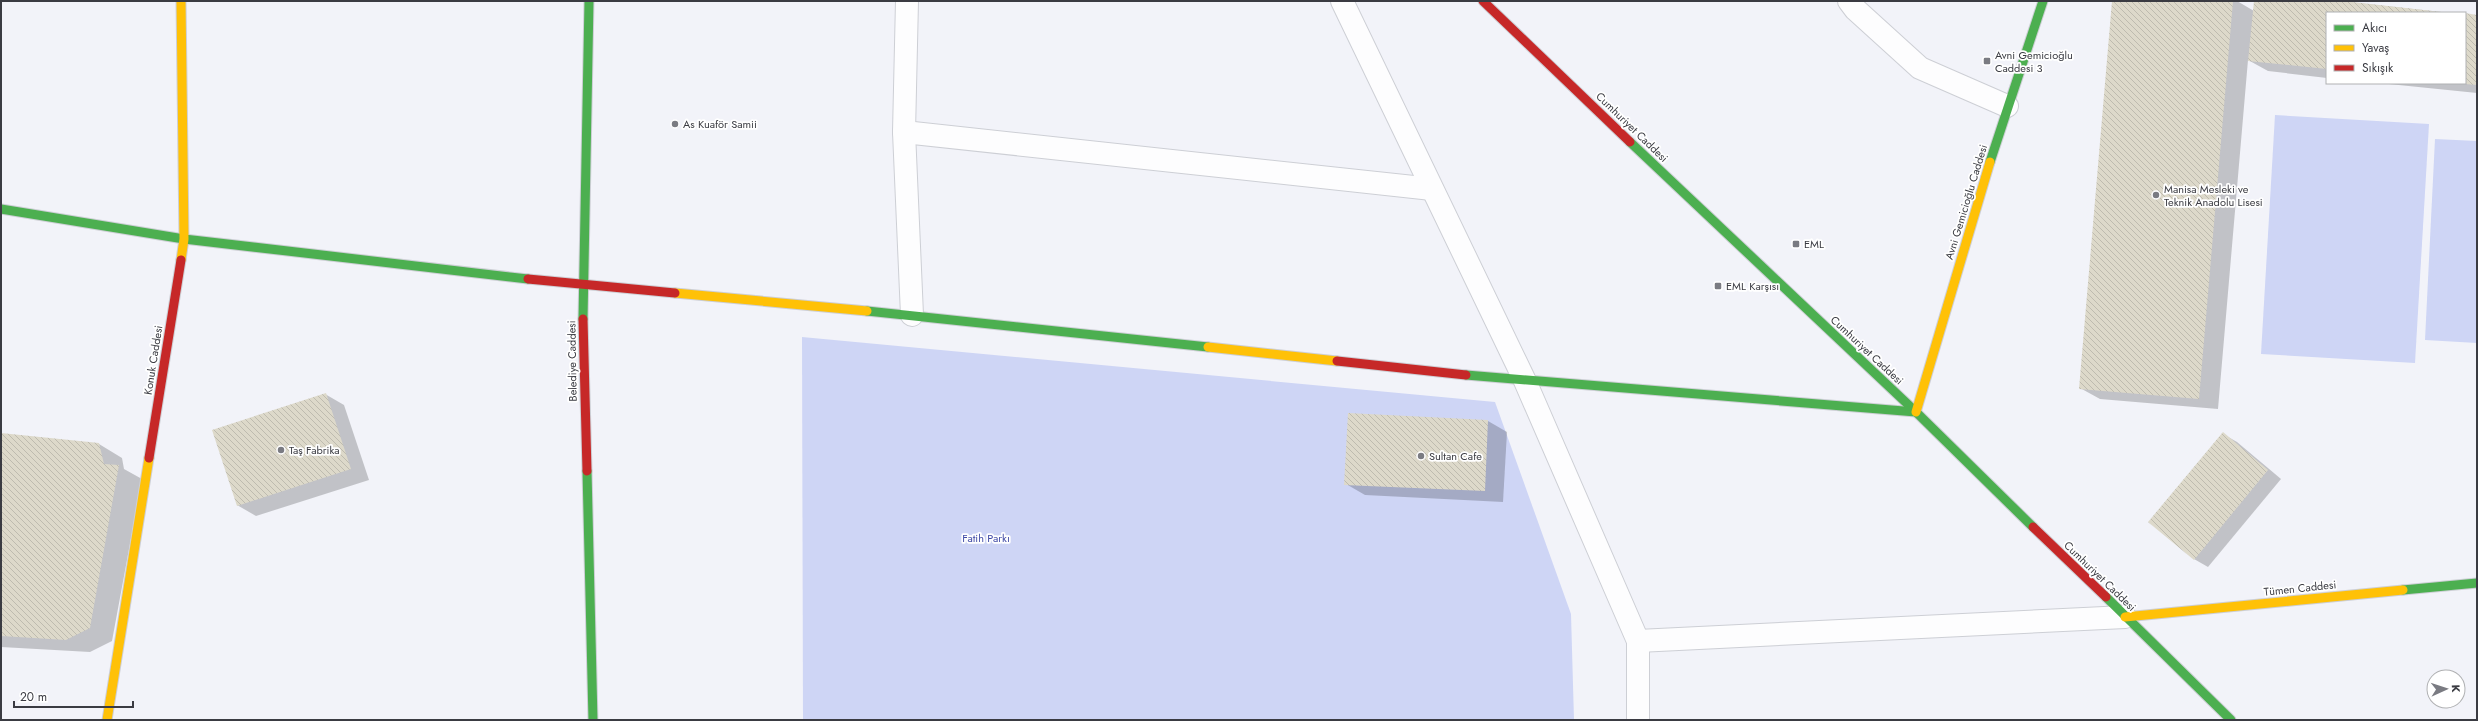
<svg xmlns="http://www.w3.org/2000/svg" width="2478" height="721" viewBox="0 0 2478 721" font-family="Jost,sans-serif">
<defs>
<pattern id="building-back-hatch" width="6" height="6" patternUnits="userSpaceOnUse"><rect width="6" height="6" fill="#ddd9ca"/><path d="M-1 5l2 2M0 0l6 6M5-1l2 2" fill="none" stroke="#bebbaf"/></pattern>
</defs>
<rect width="100%" height="100%" fill="#f2f3f9"/>
<g fill="#ced5f5">
<path d="M 2275,115 L 2429,124 L 2415,363 L 2261,354 Z"/>
<path d="M 2435,139 L 2477,141 L 2477,343 L 2425,340 Z"/>
<path d="M 802,337 L 1495,402 L 1571,614 L 1574,720 L 803,720 Z"/>
</g>
<g fill="#0003">
<path d="M 2113,1 L 2237,1 L 2254,11 L 2255,1 L 2338,1 L 2451,13 L 2327,13 L 2327,78 L 2268,71 L 2248,60 L 2218,409 L 2100,399 L 2080,388 Z"/>
<path d="M 2465,14 L 2477,16 L 2477,93 L 2379,83 L 2465,83 Z"/>
<path d="M 325,394 L 344,405 L 369,480 L 256,516 L 237,505 Z"/>
<path d="M 1488,421 L 1507,432 L 1503,502 L 1365,495 L 1346,484 Z"/>
<path d="M 1,434 L 99,444 L 122,458 L 124,469 L 142,479 L 112,641 L 90,652 L 1,647 Z"/>
<path d="M 2223,434 L 2237,442 L 2281,479 L 2208,567 L 2194,559 Z"/>
</g>
<g fill="url(#building-back-hatch)">
<path d="M 2112,1 L 2233,1 L 2199,399 L 2079,389 Z"/>
<path d="M 2254,1 L 2344,1 L 2450,13 L 2327,13 L 2327,69 L 2248,61 Z"/>
<path d="M 2465,13 L 2477,15 L 2477,85 L 2465,84 Z"/>
<path d="M 326,393 L 351,469 L 237,506 L 212,430 Z"/>
<path d="M 1348,413 L 1488,420 L 1485,491 L 1344,485 Z"/>
<path d="M 2223,432 L 2268,470 L 2194,560 L 2148,522 Z"/>
<path d="M 1,433 L 99,443 L 104,464 L 119,465 L 90,628 L 66,640 L 1,636 Z"/>
</g>
<g fill="none" stroke-linecap="round" stroke-linejoin="round">
<defs>
<g id="street">
<path d="M 907,1 L 904,132 L 912,315"/>
<path d="M 1342,1 L 1525,381 L 1638,641 L 1638,720"/>
<path d="M 1849,1 L 1855,9 L 1920,68 L 2007,106"/>
<path d="M 904,132 L 1432,189"/>
<path d="M 1638,641 L 2125,617"/>
</g>
<g id="fast">
<path d="M 1630,142 L 1916,412 L 2033,527"/>
<path d="M 1990,162 L 2043,1"/>
<path d="M 1,209 L 184,239 L 528,279"/>
<path d="M 867,311 L 1208,347"/>
<path d="M 583,319 L 589,1"/>
<path d="M 1466,375 L 1916,412"/>
<path d="M 587,471 L 593,720"/>
<path d="M 2403,590 L 2477,583"/>
<path d="M 2106,597 L 2231,720"/>
</g>
<g id="slow">
<path d="M 181,260 L 184,239 L 181,1"/>
<path d="M 675,293 L 867,311"/>
<path d="M 1208,347 L 1337,361"/>
<path d="M 1916,412 L 1990,162"/>
<path d="M 2125,617 L 2403,590"/>
<path d="M 107,720 L 149,458"/>
</g>
<g id="jam">
<path d="M 1483,1 L 1630,142"/>
<path d="M 528,279 L 675,293"/>
<path d="M 583,319 L 587,471"/>
<path d="M 1337,361 L 1466,375"/>
<path d="M 149,458 L 181,260"/>
<path d="M 2033,527 L 2106,597"/>
</g>
</defs>
<use href="#street" stroke="#cdcfd5" stroke-width="24"/>
<use href="#fast" stroke="#cdcfd5" stroke-width="11"/>
<use href="#slow" stroke="#cdcfd5" stroke-width="11"/>
<use href="#jam" stroke="#cdcfd5" stroke-width="11"/>
<use href="#street" stroke="#fdfdfe" stroke-width="22"/>
<use href="#fast" stroke="#4caf50" stroke-width="9"/>
<use href="#slow" stroke="#ffc107" stroke-width="9"/>
<use href="#jam" stroke="#c62828" stroke-width="9"/>
</g>
<g fill="#7a7b82" stroke="#fff" stroke-width="1.5">
<rect x="1983" y="57" width="8" height="8" rx="2"/>
<circle cx="675" cy="124" r="4"/>
<circle cx="2156" cy="195" r="4"/>
<rect x="1792" y="240" width="8" height="8" rx="2"/>
<rect x="1714" y="282" width="8" height="8" rx="2"/>
<circle cx="281" cy="450" r="4"/>
<circle cx="1421" cy="456" r="4"/>
</g>
<g text-anchor="middle" stroke-width="3.5" stroke-linejoin="round" paint-order="stroke">
<g font-size="11" fill="#3a3b42" stroke="#fff" text-anchor="start">
<text x="1995" y="59">Avni Gemicioğlu<tspan x="1995" dy="13">Caddesi 3</tspan></text>
<text x="683" y="128">As Kuaför Samii</text>
<text x="2164" y="193">Manisa Mesleki ve<tspan x="2164" dy="13">Teknik Anadolu Lisesi</tspan></text>
<text x="1804" y="248">EML</text>
<text x="1726" y="290">EML Karşısı</text>
<text x="289" y="454">Taş Fabrika</text>
<text x="1429" y="460">Sultan Cafe</text>
</g>
<g font-size="11" fill="#3a3b42" stroke="#fff">
<text transform="translate(1632 127) rotate(44)" y="4">Cumhuriyet Caddesi</text>
<text transform="translate(1966 202) rotate(-73)" y="4">Avni Gemicioğlu Caddesi</text>
<text transform="translate(1867 350) rotate(43)" y="4">Cumhuriyet Caddesi</text>
<text transform="translate(153 360) rotate(-81)" y="4">Konuk Caddesi</text>
<text transform="translate(572 361) rotate(-91)" y="4">Belediye Caddesi</text>
<text transform="translate(2100 576) rotate(44)" y="4">Cumhuriyet Caddesi</text>
<text transform="translate(2300 588) rotate(-6)" y="4">Tümen Caddesi</text>
</g>
<g font-size="11" fill="#404aa6" stroke="#fff">
<text x="986" y="542">Fatih Parkı</text>
</g>
</g>
<rect width="2478" height="721" fill="none" stroke="#3a3b42" stroke-width="4"/>
<rect x="2326" y="12" width="140" height="72" fill="#ffffff" stroke="#b0b1b3"/>
<rect x="2334" y="25" width="20" height="6" fill="#4caf50" stroke="#b0b1b3"/>
<text x="2362" y="32" font-size="12" fill="#3a3b42">Akıcı</text>
<rect x="2334" y="45" width="20" height="6" fill="#ffc107" stroke="#b0b1b3"/>
<text x="2362" y="52" font-size="12" fill="#3a3b42">Yavaş</text>
<rect x="2334" y="65" width="20" height="6" fill="#c62828" stroke="#b0b1b3"/>
<text x="2362" y="72" font-size="12" fill="#3a3b42">Sıkışık</text>
<g transform="translate(2446 689) rotate(87)"><circle r="19" fill="#ffffff" stroke="#b0b1b3"/>
<path d="M0-3L7 15L0 10L-7 15Z" fill="#7a7b82"/>
<text y="-6" font-size="11" font-weight="bold" text-anchor="middle" fill="#3a3b42">K</text>
</g>
<path d="M14 701v6h119v-6" fill="none" stroke="#3a3b42" stroke-width="2"/>
<text x="20" y="701" font-size="12" fill="#3a3b42" stroke="#ffffff" stroke-width="3" paint-order="stroke">20 m</text>
</svg>
